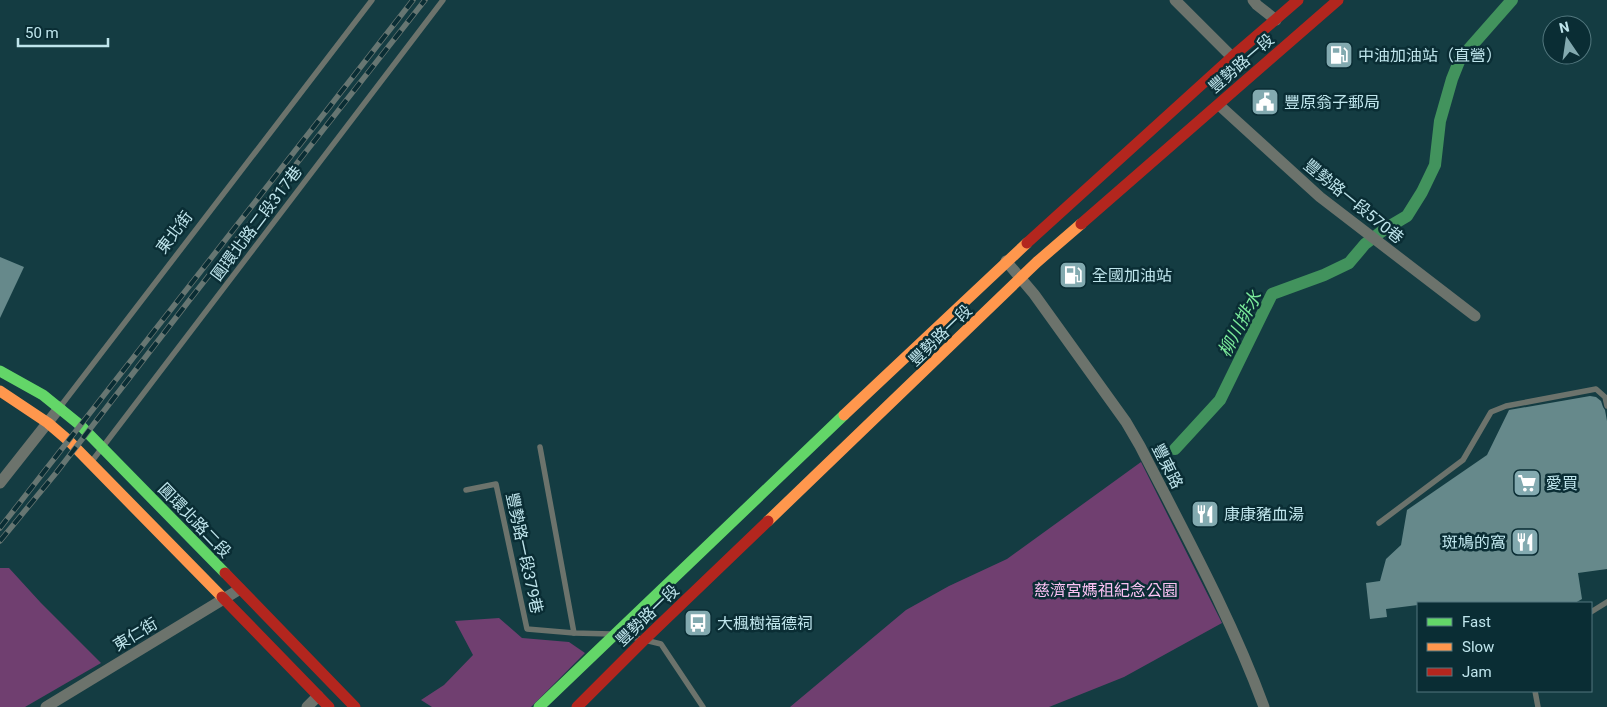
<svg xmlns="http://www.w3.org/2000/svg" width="1607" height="707" viewBox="0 0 1607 707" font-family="Roboto,'Noto Sans TC',sans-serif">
<rect width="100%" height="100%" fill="#143c42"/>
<g fill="#703f70">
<path d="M 1141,462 L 1222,623 L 1124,677 L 1049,707 L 790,707 L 906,610 L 949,586 L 1007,559 Z"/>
<path d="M 0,568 L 9,568 L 41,603 L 101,663 L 25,707 L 0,707 Z"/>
<path d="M 499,618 L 522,638 L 569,642 L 585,653 L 531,707 L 432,707 L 421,700 L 444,685 L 473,655 L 455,621 Z"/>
</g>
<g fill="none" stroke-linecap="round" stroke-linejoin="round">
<path stroke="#42935d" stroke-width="12" d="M 1175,449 L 1220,400 L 1272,294 L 1324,275 L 1349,263 L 1365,244 L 1385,229 L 1407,216 L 1422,192 L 1435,165 L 1440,121 L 1452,79 L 1460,59 L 1512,0"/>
</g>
<g fill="#66898b">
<path d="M 0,257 L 24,267 L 0,318 Z"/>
<path d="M 1590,396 L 1596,397 L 1601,401 L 1603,407 L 1605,410 L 1607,421 L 1607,569 L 1578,573 L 1582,599 L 1575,603 L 1418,603 L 1418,605 L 1386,609 L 1387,617 L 1370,619 L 1366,583 L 1380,581 L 1386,559 L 1401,545 L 1407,510 L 1487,455 L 1509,410 Z"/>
</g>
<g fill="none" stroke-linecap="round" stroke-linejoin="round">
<g stroke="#6c736c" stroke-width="5.5">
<path d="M 60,407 L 372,0"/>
<path d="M 540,447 L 574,633"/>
<path d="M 92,461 L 443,0"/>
<path d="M 466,490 L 496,484 L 527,629 L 574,633 L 611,634"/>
<path d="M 1379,523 L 1463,460 L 1491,412 L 1506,406 L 1596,389 L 1605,397 L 1607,406"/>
<path d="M 1591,612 L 1607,602"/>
<path d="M 620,634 L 661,644 L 703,707"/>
<path d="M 1535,691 L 1538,707"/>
</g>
<g stroke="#6c736c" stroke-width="11">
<path d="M 1175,0 L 1232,57"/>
<path d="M 1253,0 L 1257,5 L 1276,20"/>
<path d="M 1219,105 L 1320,197 L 1475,316"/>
<path d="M 1006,261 L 1034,294 L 1126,422 L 1140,446 C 1184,532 1231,617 1264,707"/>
<path d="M 0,483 L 60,407"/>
<path d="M 46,707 L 240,589"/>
<path d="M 307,707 L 318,696"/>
</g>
<g stroke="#63d668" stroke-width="11">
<path d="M 0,371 L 43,395 L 80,425 L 225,573"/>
<path d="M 539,707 L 844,415"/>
</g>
<g stroke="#ff974d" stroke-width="11">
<path d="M 0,391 L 48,423 L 69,441 L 222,597"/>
<path d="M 844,415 L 1027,243"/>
<path d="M 768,521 L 1037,262 L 1081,224"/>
</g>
<g stroke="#b3261e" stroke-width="11">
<path d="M 1081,224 L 1338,0"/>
<path d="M 1027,243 L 1232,57 L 1298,0"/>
<path d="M 225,573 L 355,707"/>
<path d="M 222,597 L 329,707"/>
<path d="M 577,707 L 645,639 L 768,521"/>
</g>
<defs>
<g id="rail">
<path d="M 0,528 L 413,0"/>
<path d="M 0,541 L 56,473 L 188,302 L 425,0"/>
</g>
</defs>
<use href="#rail" stroke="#677672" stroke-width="5.5"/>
<use href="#rail" stroke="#0a2d34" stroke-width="4" stroke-dasharray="11" stroke-linecap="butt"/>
</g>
<defs>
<symbol id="fuel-square" viewBox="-11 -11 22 22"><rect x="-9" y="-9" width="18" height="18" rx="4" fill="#83aab0" stroke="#0a2d34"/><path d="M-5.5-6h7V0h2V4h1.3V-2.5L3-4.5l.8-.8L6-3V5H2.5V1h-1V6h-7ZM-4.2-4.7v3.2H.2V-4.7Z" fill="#fff"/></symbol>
<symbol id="civic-square" viewBox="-11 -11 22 22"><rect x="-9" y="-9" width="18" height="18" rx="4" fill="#83aab0" stroke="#0a2d34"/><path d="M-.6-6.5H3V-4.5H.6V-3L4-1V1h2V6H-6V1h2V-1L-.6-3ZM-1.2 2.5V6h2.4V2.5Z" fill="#fff"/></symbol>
<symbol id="supermarket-square" viewBox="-11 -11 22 22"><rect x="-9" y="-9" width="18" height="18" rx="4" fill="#83aab0" stroke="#0a2d34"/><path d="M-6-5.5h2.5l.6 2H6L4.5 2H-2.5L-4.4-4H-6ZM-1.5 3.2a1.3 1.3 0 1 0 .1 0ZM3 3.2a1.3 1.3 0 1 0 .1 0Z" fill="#fff"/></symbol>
<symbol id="restaurant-square" viewBox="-11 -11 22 22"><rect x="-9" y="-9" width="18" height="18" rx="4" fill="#83aab0" stroke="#0a2d34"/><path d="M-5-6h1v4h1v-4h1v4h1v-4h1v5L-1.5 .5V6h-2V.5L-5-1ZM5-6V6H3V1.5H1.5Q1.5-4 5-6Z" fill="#fff"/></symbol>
<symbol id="bus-square" viewBox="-11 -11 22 22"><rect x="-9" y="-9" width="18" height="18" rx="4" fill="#83aab0" stroke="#0a2d34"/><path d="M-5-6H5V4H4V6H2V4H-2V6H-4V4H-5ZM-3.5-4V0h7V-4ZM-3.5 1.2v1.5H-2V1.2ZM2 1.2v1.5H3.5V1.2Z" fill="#fff"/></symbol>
</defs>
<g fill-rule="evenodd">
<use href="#fuel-square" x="1323" y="39" width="32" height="32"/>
<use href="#civic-square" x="1249" y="86" width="32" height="32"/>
<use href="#fuel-square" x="1057" y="259" width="32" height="32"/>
<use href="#supermarket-square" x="1511" y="467" width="32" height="32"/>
<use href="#restaurant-square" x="1189" y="498" width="32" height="32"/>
<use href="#restaurant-square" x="1509" y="526" width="32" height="32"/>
<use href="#bus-square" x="682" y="607" width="32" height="32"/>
</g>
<g text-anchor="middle" stroke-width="5" stroke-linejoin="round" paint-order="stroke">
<g font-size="16" fill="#bfe5ec" stroke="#0a2d34" text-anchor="start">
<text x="1358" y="61">中油加油站（直營）</text>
<text x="1284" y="108">豐原翁子郵局</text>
<text x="1092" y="281">全國加油站</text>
<text x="1546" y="489">愛買</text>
<text x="1224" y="520">康康豬血湯</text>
<text x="1506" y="548" text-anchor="end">斑鳩的窩</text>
<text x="717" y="629">大楓樹福德祠</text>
</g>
<g font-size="16" fill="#bfe5ec" stroke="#0a2d34">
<text transform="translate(1241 63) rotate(-41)" y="6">豐勢路一段</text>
<text transform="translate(1354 201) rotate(39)" y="6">豐勢路一段570巷</text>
<text transform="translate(256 223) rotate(-53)" y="6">圓環北路二段317巷</text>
<text transform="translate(174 232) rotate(-53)" y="6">東北街</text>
<text transform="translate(940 335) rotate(-44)" y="6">豐勢路一段</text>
<text transform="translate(1168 466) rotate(63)" y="6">豐東路</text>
<text transform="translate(195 520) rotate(46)" y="6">圓環北路二段</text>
<text transform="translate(525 553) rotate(78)" y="6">豐勢路一段379巷</text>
<text transform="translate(647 615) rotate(-44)" y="6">豐勢路一段</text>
<text transform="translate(135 634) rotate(-31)" y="6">東仁街</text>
</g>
<g font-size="16" fill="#fcc2f4" stroke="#0a2d34">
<text x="1106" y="596">慈濟宮媽祖紀念公園</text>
</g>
<g font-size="18" font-style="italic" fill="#7aea9a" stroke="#0a2d34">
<text transform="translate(1240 324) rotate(-62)" y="6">柳川排水</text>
</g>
</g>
<rect x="1417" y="602" width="175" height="90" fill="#0a2d34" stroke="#52777e"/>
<rect x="1427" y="618" width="25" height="8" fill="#63d668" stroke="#52777e"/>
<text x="1462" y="627" font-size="15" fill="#bfe5ec">Fast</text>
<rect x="1427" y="643" width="25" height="8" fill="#ff974d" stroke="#52777e"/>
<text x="1462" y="652" font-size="15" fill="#bfe5ec">Slow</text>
<rect x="1427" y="668" width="25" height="8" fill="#b3261e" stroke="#52777e"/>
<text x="1462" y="677" font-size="15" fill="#bfe5ec">Jam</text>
<g transform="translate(1567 40) rotate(347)"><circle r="24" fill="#0a2d34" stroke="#52777e"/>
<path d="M0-4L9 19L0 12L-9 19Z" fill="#83aab0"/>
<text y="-8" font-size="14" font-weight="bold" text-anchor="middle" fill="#bfe5ec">N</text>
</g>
<path d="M18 38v8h90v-8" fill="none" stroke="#bfe5ec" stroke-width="2.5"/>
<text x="25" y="38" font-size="15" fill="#bfe5ec" stroke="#0a2d34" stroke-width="4" paint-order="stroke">50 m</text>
</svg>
